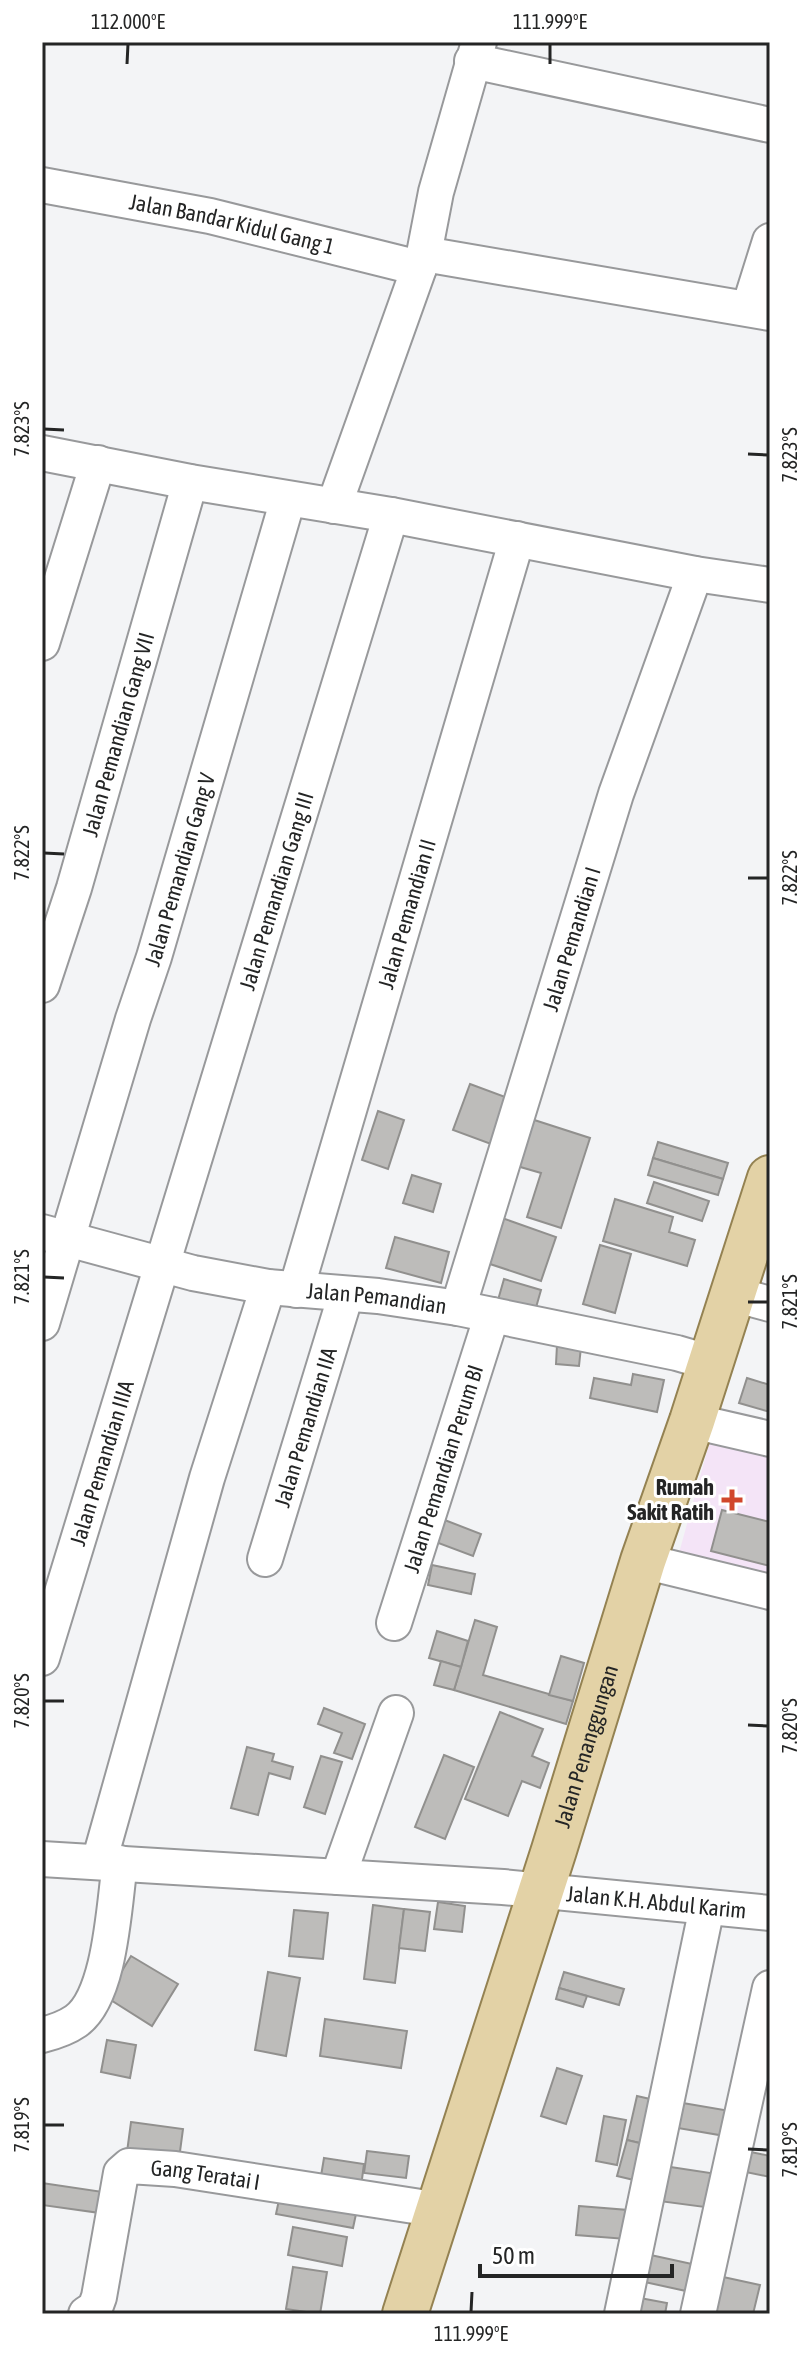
<svg xmlns="http://www.w3.org/2000/svg" width="812" height="2356" viewBox="0 0 812 2356" font-family="'Asap Condensed',sans-serif">
<rect width="100%" height="100%" fill="#f3f4f6"/>
<path fill="#f4e4f7" d="M 713,1430 L 770,1446 L 770,1578 L 679,1553 Z"/>
<g fill="#bdbcba" stroke="#91908e" stroke-width="2">
<path d="M 470,1084 L 508,1098 L 491,1144 L 453,1130 Z"/>
<path d="M 378,1111 L 404,1120 L 388,1169 L 362,1160 Z"/>
<path d="M 525,1117 L 590,1138 L 561,1228 L 527,1217 L 541,1173 L 510,1164 Z"/>
<path d="M 658,1142 L 728,1163 L 723,1179 L 653,1158 Z"/>
<path d="M 653,1158 L 723,1179 L 718,1195 L 648,1175 Z"/>
<path d="M 412,1175 L 441,1184 L 433,1212 L 403,1203 Z"/>
<path d="M 654,1182 L 709,1201 L 702,1221 L 647,1203 Z"/>
<path d="M 615,1199 L 673,1217 L 669,1232 L 695,1240 L 687,1266 L 603,1241 Z"/>
<path d="M 502,1218 L 556,1237 L 541,1281 L 487,1263 Z"/>
<path d="M 395,1237 L 449,1252 L 441,1283 L 386,1268 Z"/>
<path d="M 600,1245 L 631,1254 L 615,1313 L 583,1304 Z"/>
<path d="M 504,1279 L 541,1290 L 535,1311 L 498,1300 Z"/>
<path d="M 557,1345 L 581,1347 L 579,1366 L 556,1364 Z"/>
<path d="M 633,1374 L 664,1380 L 657,1412 L 590,1398 L 594,1378 L 631,1385 Z"/>
<path d="M 747,1378 L 770,1385 L 770,1412 L 739,1403 Z"/>
<path d="M 722,1510 L 770,1522 L 770,1566 L 711,1551 Z"/>
<path d="M 442,1519 L 481,1534 L 473,1556 L 433,1541 Z"/>
<path d="M 432,1565 L 475,1574 L 471,1594 L 428,1585 Z"/>
<path d="M 475,1620 L 497,1627 L 483,1675 L 573,1701 L 566,1724 L 454,1690 Z"/>
<path d="M 437,1631 L 468,1641 L 461,1667 L 429,1658 Z"/>
<path d="M 561,1656 L 584,1663 L 573,1701 L 549,1695 Z"/>
<path d="M 441,1661 L 461,1667 L 454,1690 L 434,1685 Z"/>
<path d="M 324,1708 L 365,1724 L 352,1759 L 334,1753 L 342,1733 L 318,1724 Z"/>
<path d="M 500,1712 L 543,1729 L 532,1756 L 549,1763 L 540,1788 L 522,1781 L 508,1816 L 465,1799 Z"/>
<path d="M 247,1747 L 274,1754 L 272,1761 L 293,1767 L 290,1779 L 269,1773 L 258,1815 L 231,1808 Z"/>
<path d="M 444,1755 L 474,1767 L 445,1839 L 415,1827 Z"/>
<path d="M 321,1756 L 342,1762 L 325,1814 L 304,1807 Z"/>
<path d="M 438,1902 L 465,1906 L 462,1932 L 434,1929 Z"/>
<path d="M 373,1905 L 404,1909 L 395,1983 L 364,1979 Z"/>
<path d="M 404,1909 L 430,1912 L 425,1951 L 399,1948 Z"/>
<path d="M 294,1910 L 328,1913 L 323,1959 L 289,1956 Z"/>
<path d="M 131,1956 L 178,1984 L 152,2026 L 106,1997 Z"/>
<path d="M 268,1972 L 300,1978 L 286,2056 L 255,2050 Z"/>
<path d="M 564,1972 L 624,1989 L 619,2005 L 559,1988 Z"/>
<path d="M 559,1988 L 587,1996 L 583,2007 L 556,1999 Z"/>
<path d="M 325,2019 L 407,2031 L 401,2068 L 320,2056 Z"/>
<path d="M 107,2040 L 136,2045 L 130,2078 L 101,2072 Z"/>
<path d="M 557,2068 L 582,2076 L 566,2124 L 541,2116 Z"/>
<path d="M 637,2096 L 659,2101 L 648,2145 L 627,2140 Z"/>
<path d="M 677,2102 L 730,2111 L 725,2136 L 672,2127 Z"/>
<path d="M 604,2116 L 626,2120 L 617,2165 L 596,2161 Z"/>
<path d="M 131,2122 L 183,2129 L 179,2159 L 127,2152 Z"/>
<path d="M 627,2140 L 648,2145 L 638,2181 L 617,2176 Z"/>
<path d="M 741,2150 L 770,2156 L 770,2177 L 736,2170 Z"/>
<path d="M 367,2151 L 409,2156 L 406,2178 L 364,2173 Z"/>
<path d="M 324,2158 L 364,2164 L 360,2194 L 319,2188 Z"/>
<path d="M 664,2166 L 717,2174 L 712,2208 L 659,2201 Z"/>
<path d="M 42,2183 L 103,2192 L 100,2213 L 42,2205 Z"/>
<path d="M 279,2200 L 356,2214 L 353,2228 L 276,2214 Z"/>
<path d="M 579,2206 L 628,2210 L 626,2239 L 576,2235 Z"/>
<path d="M 293,2227 L 347,2237 L 342,2266 L 288,2255 Z"/>
<path d="M 646,2254 L 692,2264 L 686,2291 L 640,2281 Z"/>
<path d="M 293,2267 L 327,2272 L 320,2314 L 286,2309 Z"/>
<path d="M 714,2275 L 760,2285 L 753,2314 L 705,2314 Z"/>
<path d="M 640,2298 L 667,2303 L 665,2314 L 637,2314 Z"/>
</g>
<g fill="none" stroke-linecap="round" stroke-linejoin="round">
<defs>
<g id="minor">
<path d="M 472,61 L 770,125"/>
<path id="s1" d="M 42,185 L 210,216 L 419,268"/>
<path d="M 424,254 L 770,313"/>
<path d="M 749,308 L 770,241"/>
<path d="M 42,453 L 190,482 L 391,515 L 695,574 L 770,585"/>
<path d="M 334,506 L 424,254 L 436,192 L 479,42"/>
<path d="M 42,643 L 98,463"/>
<path id="s2" d="M 42,985 L 74,888 L 190,482"/>
<path id="s3" d="M 42,1232 L 193,1273 L 268,1287 L 378,1296 L 458,1308 L 677,1353 L 711,1363"/>
<path id="s4" d="M 296,1290 L 517,539"/>
<path d="M 733,1294 L 770,1304"/>
<path id="s5" d="M 458,1308 L 616,794 L 695,574"/>
<path id="s6" d="M 42,1323 L 133,1019 L 154,957 L 288,499"/>
<path d="M 692,1421 L 770,1439"/>
<path id="s7" d="M 265,1559 L 346,1294"/>
<path d="M 643,1561 L 770,1592"/>
<path id="s8" d="M 394,1623 L 492,1315"/>
<path id="s9" d="M 42,1658 L 391,515"/>
<path id="s10" d="M 42,1859 L 503,1887 L 770,1913"/>
<path d="M 99,1862 L 207,1478 L 268,1287"/>
<path d="M 338,1877 L 396,1713"/>
<path d="M 42,2035 C 54,2032 66,2028 76,2021 C 111,1996 114,1904 120,1863"/>
<path id="s11" d="M 86,2314 L 95,2308 L 99,2297 L 121,2173 L 129,2166 L 175,2169 L 440,2210"/>
<path d="M 622,2314 L 707,1907"/>
<path d="M 698,2314 L 770,1988"/>
</g>
<g id="major">
<path id="s12" d="M 405,2314 L 554,1850 L 643,1561 L 692,1421 L 770,1178"/>
</g>
</defs>
<use href="#minor" stroke="#98999b" stroke-width="38"/>
<use href="#major" stroke="#948252" stroke-width="48"/>
<use href="#minor" stroke="#fff" stroke-width="34"/>
<use href="#major" stroke="#e3d2a6" stroke-width="44"/>
</g>
<path fill="none" stroke="#242525" stroke-width="3" d="M 127,64 L 128,44M 550,64 L 550,44M 44,429 L 64,430M 748,454 L 768,455M 44,853 L 64,854M 748,878 L 768,878M 44,1277 L 64,1278M 748,1302 L 768,1302M 44,1701 L 64,1701M 748,1725 L 768,1726M 44,2125 L 64,2125M 748,2149 L 768,2150M 471,2312 L 472,2292"/>
<path fill="#d1462b" stroke="#fff" stroke-width="3" d="M728 1488h8v8h8v8h-8v8h-8v-8h-8v-8h8z"/>
<g text-anchor="middle" stroke-width="6" stroke-linejoin="round" paint-order="stroke">
<g font-size="22" fill="#242525" stroke="#fff">
<text dy="8" stroke="none"><textPath href="#s1" startOffset="194">Jalan Bandar Kidul Gang 1</textPath></text>
<text dy="8" stroke="none"><textPath href="#s2" startOffset="262">Jalan Pemandian Gang VII</textPath></text>
<text dy="8" stroke="none"><textPath href="#s6" startOffset="474">Jalan Pemandian Gang V</textPath></text>
<text dy="8" stroke="none"><textPath href="#s9" startOffset="802">Jalan Pemandian Gang III</textPath></text>
<text dy="8" stroke="none"><textPath href="#s4" startOffset="392">Jalan Pemandian II</textPath></text>
<text dy="8" stroke="none"><textPath href="#s5" startOffset="386">Jalan Pemandian I</textPath></text>
<text dy="8" stroke="none"><textPath href="#s3" startOffset="342">Jalan Pemandian</textPath></text>
<text dy="8" stroke="none"><textPath href="#s7" startOffset="138">Jalan Pemandian IIA</textPath></text>
<text dy="8" stroke="none"><textPath href="#s9" startOffset="204">Jalan Pemandian IIIA</textPath></text>
<text dy="8" stroke="none"><textPath href="#s8" startOffset="162">Jalan Pemandian Perum BI</textPath></text>
<text dy="8" stroke="none"><textPath href="#s12" startOffset="596">Jalan Penanggungan</textPath></text>
<text dy="8" stroke="none"><textPath href="#s10" startOffset="616">Jalan K.H. Abdul Karim</textPath></text>
<text dy="8" stroke="none"><textPath href="#s11" startOffset="236">Gang Teratai I</textPath></text>
</g>
<g font-size="22" font-weight="bold" fill="#242525" stroke="#fff" text-anchor="end">
<text x="714" y="1495">Rumah<tspan x="714" dy="25">Sakit Ratih</tspan></text>
</g>
</g>
<rect width="812" height="2356" fill="none" stroke="#ffffff" stroke-width="88"/>
<path d="M480 2264v12h192v-12" fill="none" stroke="#242525" stroke-width="4"/>
<text x="492" y="2264" font-size="24" fill="#242525" stroke="#ffffff" stroke-width="6" paint-order="stroke">50 m</text>
<rect x="44" y="44" width="724" height="2268" fill="none" stroke="#242525" stroke-width="3"/>
<g font-size="20" text-anchor="middle" fill="#242525">
<text x="128" y="29">112.000°E</text>
<text x="550" y="29">111.999°E</text>
<text transform="translate(22 429) rotate(-90)" y="7">7.823°S</text>
<text transform="translate(790 455) rotate(-90)" y="7">7.823°S</text>
<text transform="translate(22 853) rotate(-90)" y="7">7.822°S</text>
<text transform="translate(790 878) rotate(-90)" y="7">7.822°S</text>
<text transform="translate(22 1277) rotate(-90)" y="7">7.821°S</text>
<text transform="translate(790 1302) rotate(-90)" y="7">7.821°S</text>
<text transform="translate(22 1701) rotate(-90)" y="7">7.820°S</text>
<text transform="translate(790 1726) rotate(-90)" y="7">7.820°S</text>
<text transform="translate(22 2125) rotate(-90)" y="7">7.819°S</text>
<text transform="translate(790 2150) rotate(-90)" y="7">7.819°S</text>
<text x="471" y="2341">111.999°E</text>
</g>
</svg>
